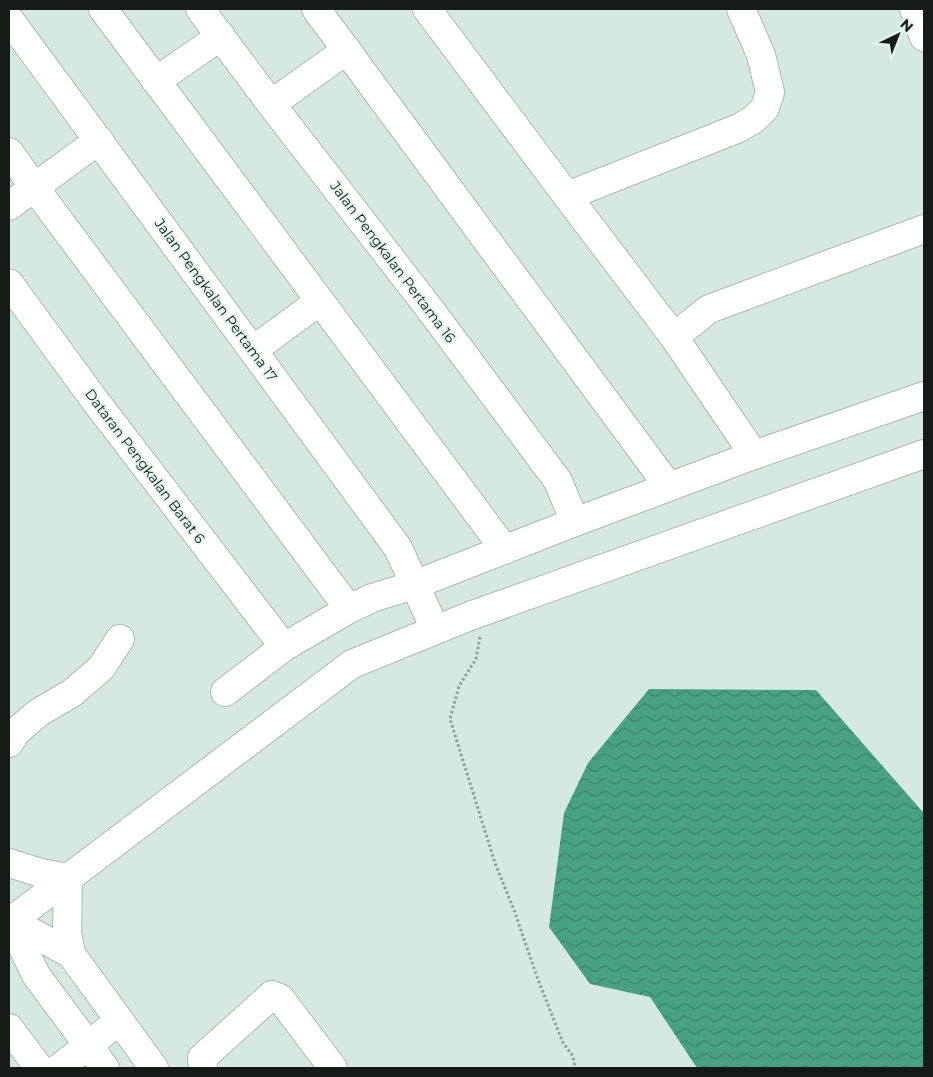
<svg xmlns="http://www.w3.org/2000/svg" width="933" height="1077" viewBox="0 0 933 1077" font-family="Montserrat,sans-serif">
<defs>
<pattern id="water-waves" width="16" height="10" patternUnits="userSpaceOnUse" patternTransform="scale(1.25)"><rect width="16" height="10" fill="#48a281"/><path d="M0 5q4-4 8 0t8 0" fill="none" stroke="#3b8369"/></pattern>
</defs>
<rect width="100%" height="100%" fill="#d5e9e0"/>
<path fill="url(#water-waves)" d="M 649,689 L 816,690 L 922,811 L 924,812 L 924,1068 L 697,1068 L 650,997 L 590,984 L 549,927 L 564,813 L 588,763 Z"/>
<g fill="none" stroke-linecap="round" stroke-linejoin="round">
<defs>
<g id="minor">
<path d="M 103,9 L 505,550"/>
<path d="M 200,9 L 271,104 L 429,308 L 558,481 L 575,522"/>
<path d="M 316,9 L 669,487"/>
<path d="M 427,9 L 567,196 L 674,337 L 754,455"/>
<path d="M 914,9 L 924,37"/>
<path d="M 9,19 L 398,548 L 435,629"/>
<path d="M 156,81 L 221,36"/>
<path d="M 271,104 L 347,50"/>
<path d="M 9,152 L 34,187 L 349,609"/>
<path d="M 567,196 L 739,128 L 754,119 L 765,108 L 770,92 L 761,55 L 741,9"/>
<path d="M 9,206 L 99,140"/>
<path d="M 9,283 L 96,402 L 284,647"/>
<path d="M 674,337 L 709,309 L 924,229"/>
<path d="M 253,350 L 320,301"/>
<path d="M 225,692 L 284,647 L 349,609 L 372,598 L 414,585 L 575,522 L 754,455 L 924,396"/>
<path d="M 9,743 L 17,731 L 38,713 L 72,693 L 101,668 L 120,639"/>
<path d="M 9,863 L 41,873 L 68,878"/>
<path d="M 68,878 L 67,932 L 71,954"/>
<path d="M 9,919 L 36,975 L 105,1068"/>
<path d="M 11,921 L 352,664 L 470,616 L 924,454"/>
<path d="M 11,921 L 71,954 L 154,1068"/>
<path d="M 9,1028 L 39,1068"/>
<path d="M 59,1068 L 119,1021"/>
<path d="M 203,1068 L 202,1058 L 272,995 L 280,998 L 333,1068"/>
</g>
</defs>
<use href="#minor" stroke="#a9bcb3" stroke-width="30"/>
<path stroke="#90a098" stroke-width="3" stroke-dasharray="2.5 2.5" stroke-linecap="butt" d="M 480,637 L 476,659 L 459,686 L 450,719 L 495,863 L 514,910 L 537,977 L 563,1043 L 573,1056 L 575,1068"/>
<use href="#minor" stroke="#fff" stroke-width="28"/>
</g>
<g text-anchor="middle" stroke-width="4" stroke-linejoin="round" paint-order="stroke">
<g font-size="14" fill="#151c18" stroke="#e2f6ed">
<text transform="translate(393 262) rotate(53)" y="5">Jalan Pengkalan Pertama 16</text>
<text transform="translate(216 300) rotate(54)" y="5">Jalan Pengkalan Pertama 17</text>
<text transform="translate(145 466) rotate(53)" y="5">Dataran Pengkalan Barat 6</text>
</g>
</g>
<rect width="933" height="1077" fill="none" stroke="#151c18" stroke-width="20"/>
<g transform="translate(898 35) rotate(43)" stroke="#e2f6ed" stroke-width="4" paint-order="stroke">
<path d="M0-4L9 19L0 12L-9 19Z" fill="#151c18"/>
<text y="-8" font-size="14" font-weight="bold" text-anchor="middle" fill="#151c18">N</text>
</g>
</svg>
